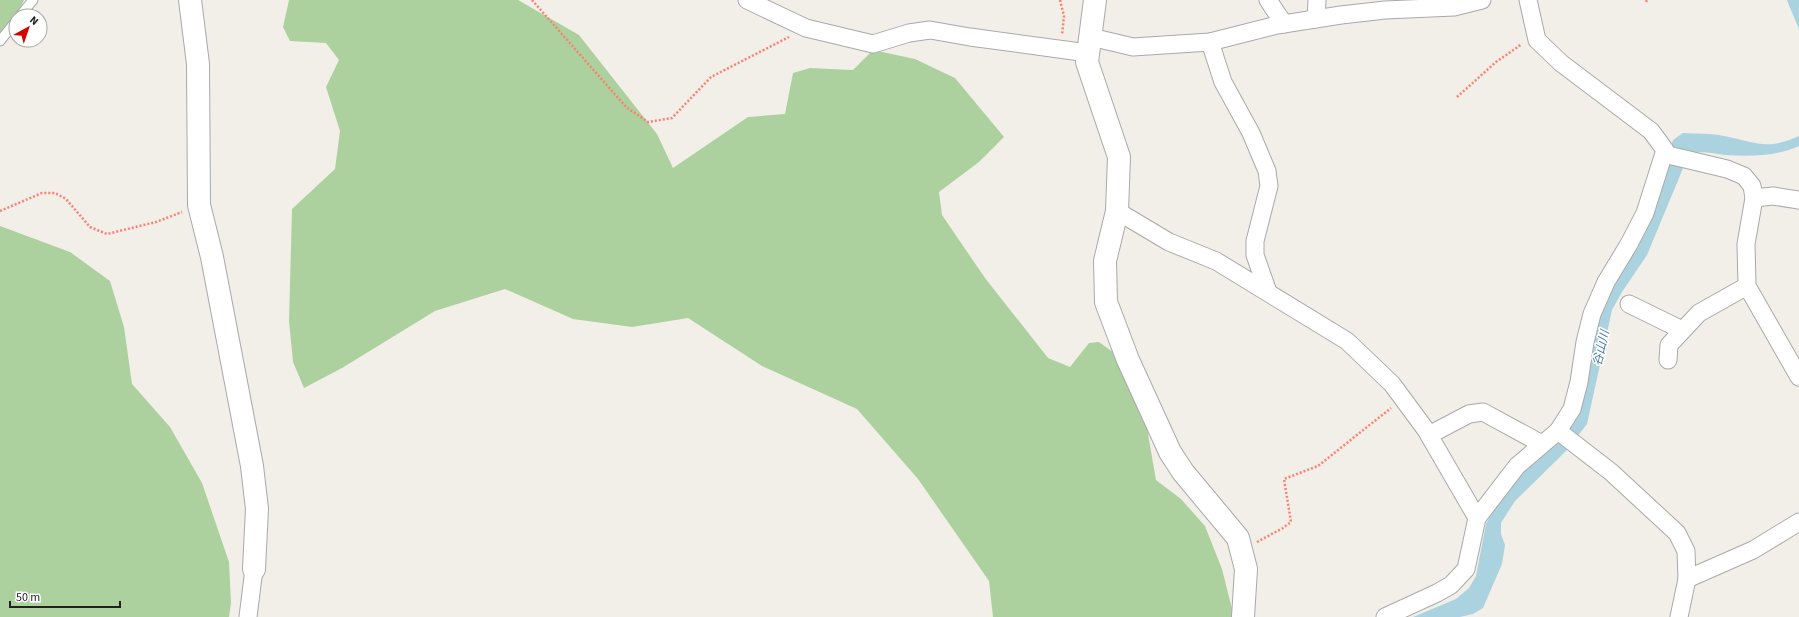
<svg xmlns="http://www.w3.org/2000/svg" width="1799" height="617" viewBox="0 0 1799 617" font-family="'Source Sans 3','Noto Sans JP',sans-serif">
<rect width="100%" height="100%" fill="#f2efe9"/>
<g fill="#add19e">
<path d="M 0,0 L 24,0 L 16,17 L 0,34 Z"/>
<path d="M 289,0 L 518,0 L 579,35 L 657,134 L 673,168 L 748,117 L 785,114 L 793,73 L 810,68 L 853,70 L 873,50 L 915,59 L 955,78 L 1004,137 L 979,162 L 939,192 L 942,215 L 985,278 L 1048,358 L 1070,367 L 1089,343 L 1099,342 L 1117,355 L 1147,428 L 1156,480 L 1181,499 L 1205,526 L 1222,569 L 1234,617 L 993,617 L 989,581 L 918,479 L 857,409 L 762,366 L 688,318 L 632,327 L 573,319 L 505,289 L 435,311 L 342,368 L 304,388 L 293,362 L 289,321 L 292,209 L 335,169 L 340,131 L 326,87 L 339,60 L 326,43 L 290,41 L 283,27 Z"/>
<path d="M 0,226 L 70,252 L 110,281 L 124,327 L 132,384 L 170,427 L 202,483 L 229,562 L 231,603 L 229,617 L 0,617 Z"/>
</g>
<g fill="#aad3df">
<path d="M 1787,0 L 1799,0 L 1799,29 L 1788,3 Z"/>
<path d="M 1683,133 C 1696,134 1711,133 1724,136 C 1756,142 1766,151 1799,136 L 1799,146 C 1777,156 1750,157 1726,155 C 1713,154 1702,150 1689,154 L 1647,255 L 1622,292 L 1612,310 L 1587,424 L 1567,450 L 1515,501 L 1501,523 L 1501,534 L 1505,545 L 1502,564 L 1483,608 L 1473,614 L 1460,617 L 1413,617 L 1456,599 L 1469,588 L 1476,576 L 1486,524 L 1496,503 L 1525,469 L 1553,443 L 1607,295 L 1666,162 L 1673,140 Z"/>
</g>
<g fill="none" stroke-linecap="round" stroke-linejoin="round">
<defs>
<g id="service">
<path d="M 20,16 L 33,0"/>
<path d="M 0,41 L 16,21"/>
</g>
<g id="minor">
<path d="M 747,0 L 806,28 L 873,44 L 909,33 L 930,30 L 970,37 L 1088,53"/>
<path d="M 1268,0 L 1284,24"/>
<path d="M 1316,19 L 1317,0"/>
<path d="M 1091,37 L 1133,47 L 1210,42 L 1277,25 L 1341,15 L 1385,10 L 1454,7 L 1482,0"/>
<path d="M 1210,42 L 1223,82 L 1251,133 L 1267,171 L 1269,186 L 1255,241 L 1255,255 L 1268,292"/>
<path d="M 1664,154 L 1727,169 L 1744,176 L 1752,186 L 1754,198 L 1746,244 L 1747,286 L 1799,377"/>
<path d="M 1754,198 L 1773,196 L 1799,200"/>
<path d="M 1117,211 L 1169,242 L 1216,261 L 1347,341 L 1392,384 L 1426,430 L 1477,518"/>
<path d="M 1629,304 L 1682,330"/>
<path d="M 1668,360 L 1669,345 L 1699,313 L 1747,286"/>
<path d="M 1558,431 L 1611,472 L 1677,533 L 1686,551 L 1687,579 L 1679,617"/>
<path d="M 1429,435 L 1469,414 L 1483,412 L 1542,444"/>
<path d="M 1687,579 L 1753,550 L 1799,522"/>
<path d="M 248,617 L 254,569"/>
<path d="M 1385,617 L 1437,593 L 1451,585 L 1466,569 L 1477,518 L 1517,466 L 1558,431 L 1572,409 L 1579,382 L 1585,342 L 1592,314 L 1606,282 L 1629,244 L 1645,213 L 1665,150 L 1651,131 L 1561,63 L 1537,40 L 1528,0"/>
</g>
<g id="tertiary">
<path d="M 190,0 L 198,64 L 199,205 L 212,257 L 252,466 L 257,509 L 254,569"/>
<path d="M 1095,0 L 1087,62 L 1119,157 L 1117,211 L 1105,261 L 1106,302 L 1128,360 L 1170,452 L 1183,472 L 1238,538 L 1246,569 L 1243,617"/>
</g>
</defs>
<use href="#service" stroke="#a9a9a9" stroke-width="11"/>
<use href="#minor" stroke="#a9a9a9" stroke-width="19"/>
<use href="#tertiary" stroke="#a9a9a9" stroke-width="24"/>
<g stroke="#fa8072" stroke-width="2.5" stroke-dasharray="2 2" stroke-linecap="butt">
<path d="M 532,0 L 626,107 L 648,122 L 672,118 L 711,77 L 789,37"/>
<path d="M 1060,0 L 1064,16 L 1062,35"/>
<path d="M 1646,2 L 1647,0"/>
<path d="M 1457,97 L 1496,62 L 1522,44"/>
<path d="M 0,211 L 42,193 L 55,193 L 66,199 L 90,227 L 107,234 L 156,222 L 182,212"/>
<path d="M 1257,542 L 1283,528 L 1291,522 L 1284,479 L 1318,466 L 1391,408"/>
</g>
<use href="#service" stroke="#fff" stroke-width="9"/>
<use href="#minor" stroke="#fff" stroke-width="17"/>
<use href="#tertiary" stroke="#fff" stroke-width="22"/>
</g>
<g text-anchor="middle" stroke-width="3" stroke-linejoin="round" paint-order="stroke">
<g font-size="12" font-style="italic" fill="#4a7aab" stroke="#fff">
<text transform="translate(1601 348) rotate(-77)" y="4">谷山川</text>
</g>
</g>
<g transform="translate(28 28) rotate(40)"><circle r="19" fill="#ffffff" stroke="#a7a7a7"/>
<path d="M0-3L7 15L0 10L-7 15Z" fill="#d40000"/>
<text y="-6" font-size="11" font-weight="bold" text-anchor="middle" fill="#222222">N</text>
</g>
<path d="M10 601v6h110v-6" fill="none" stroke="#222222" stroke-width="2"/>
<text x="16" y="601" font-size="12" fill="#222222" stroke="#ffffff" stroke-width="3" paint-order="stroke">50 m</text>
</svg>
